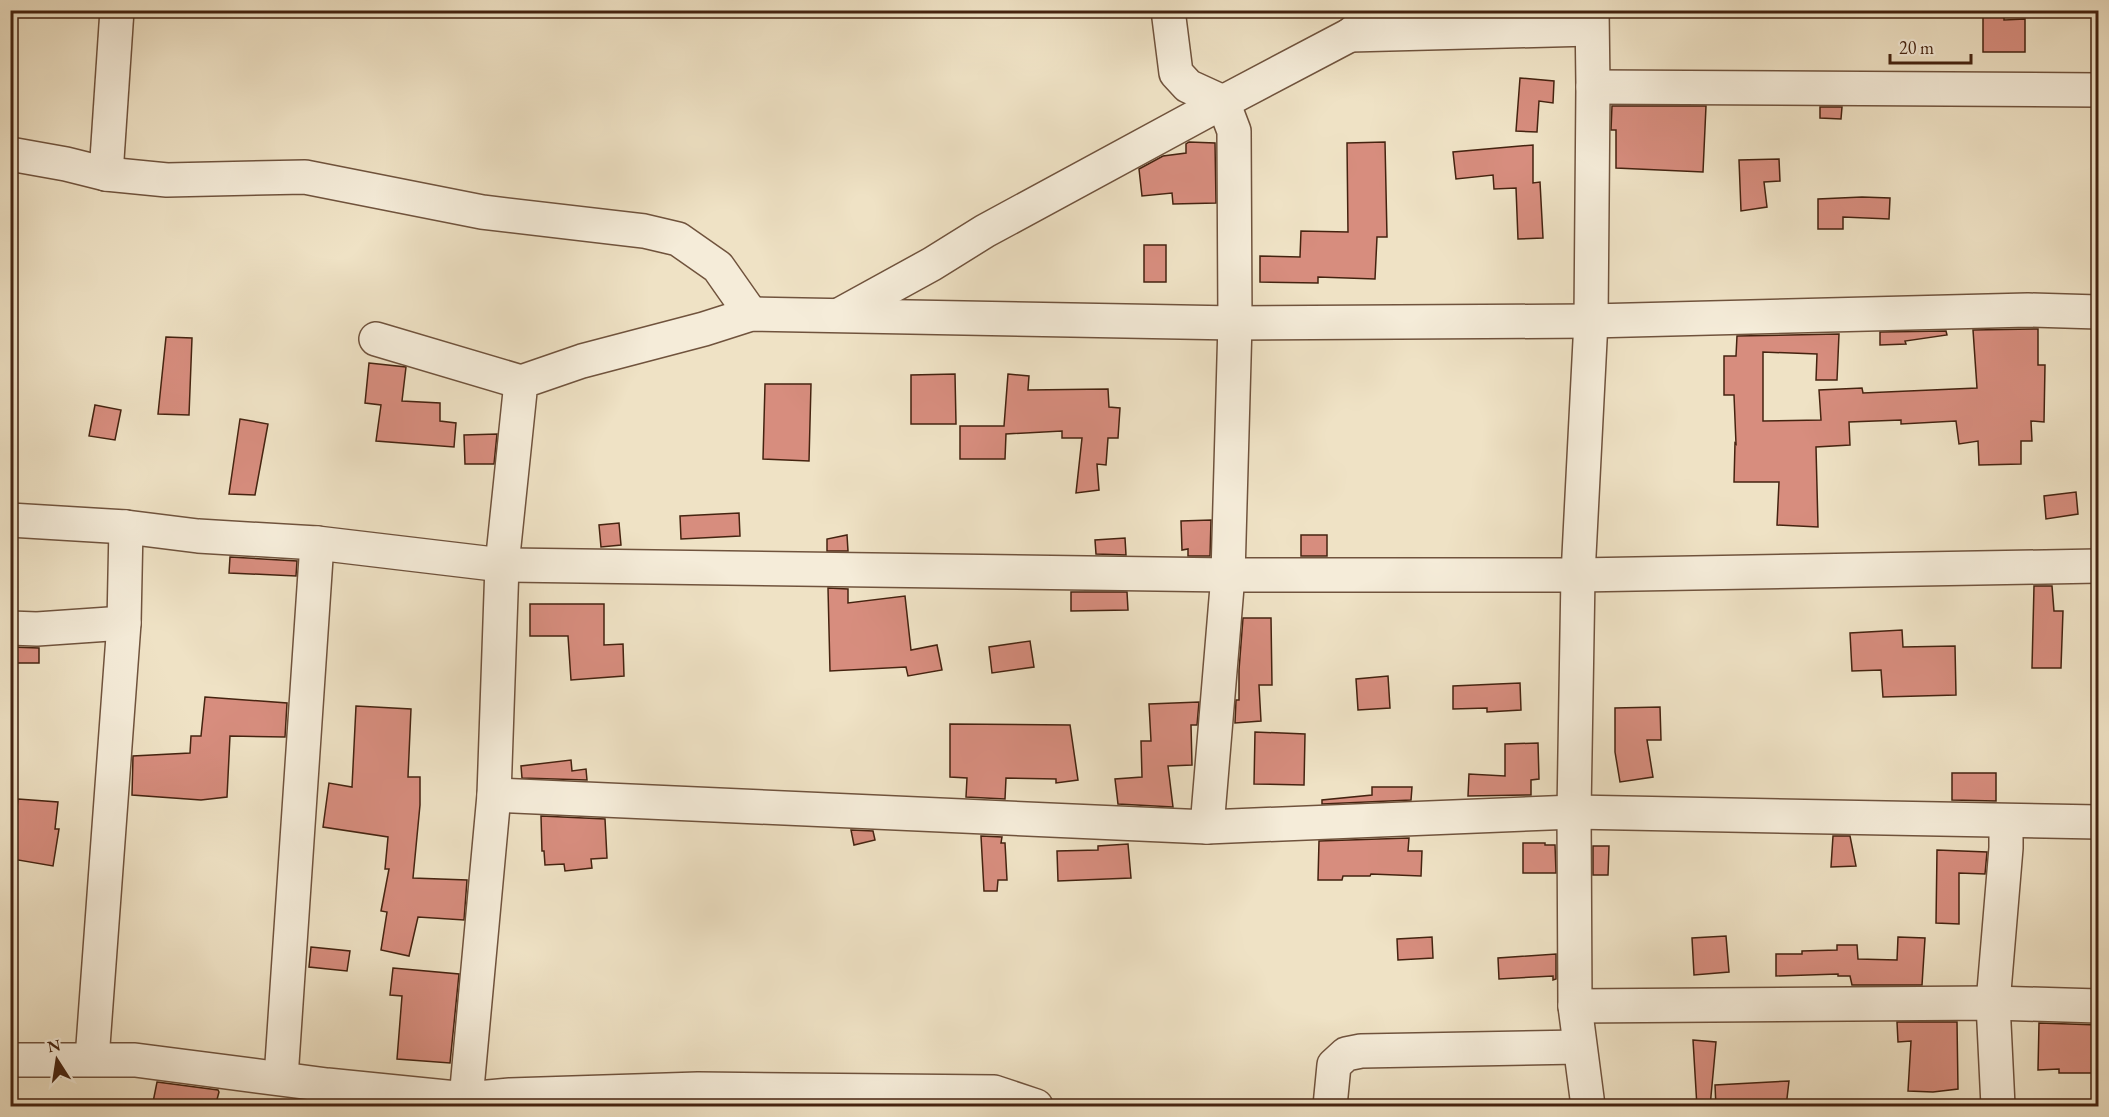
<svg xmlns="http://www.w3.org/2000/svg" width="2109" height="1117" viewBox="0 0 2109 1117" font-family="'EB Garamond',serif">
<rect width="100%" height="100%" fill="#efe2c5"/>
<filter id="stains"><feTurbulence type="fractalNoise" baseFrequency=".00333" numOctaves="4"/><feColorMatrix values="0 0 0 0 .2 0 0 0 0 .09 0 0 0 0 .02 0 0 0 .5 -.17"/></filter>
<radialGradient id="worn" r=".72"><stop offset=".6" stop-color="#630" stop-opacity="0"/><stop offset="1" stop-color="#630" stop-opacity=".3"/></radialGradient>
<g fill="#d78d7e" stroke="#452310" stroke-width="1.5">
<path d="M 1983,10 L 2004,10 L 2004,20 L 2025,19 L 2025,52 L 1983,52 Z"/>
<path d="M 1520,78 L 1554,81 L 1553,103 L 1539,101 L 1537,132 L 1516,131 Z"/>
<path d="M 1612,106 L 1706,106 L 1703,172 L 1616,168 L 1616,130 L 1611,130 Z"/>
<path d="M 1820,107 L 1842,107 L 1841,119 L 1820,118 Z"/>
<path d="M 1189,142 L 1215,143 L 1216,203 L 1173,204 L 1172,193 L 1142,196 L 1139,169 L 1163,156 L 1186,153 L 1186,144 Z"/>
<path d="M 1385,142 L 1387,237 L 1377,237 L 1375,279 L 1318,277 L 1318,283 L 1260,282 L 1260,256 L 1300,257 L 1301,231 L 1348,232 L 1347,143 Z"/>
<path d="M 1533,145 L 1533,183 L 1540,182 L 1543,238 L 1518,239 L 1516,188 L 1494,189 L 1493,175 L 1456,179 L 1453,152 Z"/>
<path d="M 1779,159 L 1780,181 L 1764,182 L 1767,207 L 1741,211 L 1739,160 Z"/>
<path d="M 1862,197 L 1890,198 L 1889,219 L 1843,217 L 1843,229 L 1818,229 L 1818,199 Z"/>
<rect x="1144" y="245" width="22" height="37"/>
<path d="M 2038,329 L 2038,365 L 2045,365 L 2044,422 L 2031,421 L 2032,441 L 2021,441 L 2021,464 L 1979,465 L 1978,441 L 1959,444 L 1956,421 L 1901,424 L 1901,420 L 1849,422 L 1850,445 L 1816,447 L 1818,527 L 1777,525 L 1779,482 L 1734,482 L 1735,443 L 1736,444 L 1734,395 L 1724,395 L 1724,356 L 1736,356 L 1737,336 L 1839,334 L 1837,380 L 1816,380 L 1817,354 L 1763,352 L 1763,421 L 1821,420 L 1819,390 L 1862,388 L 1863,393 L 1977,388 L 1973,330 Z"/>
<path d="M 1946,331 L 1947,335 L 1905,341 L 1906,344 L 1880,345 L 1880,332 Z"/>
<path d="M 166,337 L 192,338 L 189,415 L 158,414 Z"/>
<path d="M 369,363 L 406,367 L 402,401 L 440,403 L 440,421 L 456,423 L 454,447 L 376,441 L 381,405 L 365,403 Z"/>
<path d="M 955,374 L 956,424 L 911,424 L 911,375 Z"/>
<path d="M 1008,374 L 1029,376 L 1028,390 L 1108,389 L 1109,407 L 1120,408 L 1118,438 L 1108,438 L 1106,465 L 1097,464 L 1099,490 L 1076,493 L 1082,438 L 1062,438 L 1062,431 L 1006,434 L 1005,459 L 960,459 L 960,426 L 1004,426 Z"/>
<path d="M 765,384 L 811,384 L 809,461 L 763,459 Z"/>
<path d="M 95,405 L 121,410 L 115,440 L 89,436 Z"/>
<path d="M 240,419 L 268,424 L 255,495 L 229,494 Z"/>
<path d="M 497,434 L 494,464 L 465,464 L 464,435 Z"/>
<path d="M 2076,492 L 2078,514 L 2046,519 L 2044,496 Z"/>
<path d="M 739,513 L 740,536 L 681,539 L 680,516 Z"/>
<path d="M 1211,520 L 1210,556 L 1188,556 L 1188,549 L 1182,550 L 1181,521 Z"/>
<path d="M 619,523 L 621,545 L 601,547 L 599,525 Z"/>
<path d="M 847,535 L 848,551 L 827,551 L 827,539 Z"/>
<rect x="1301" y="535" width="26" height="21"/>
<path d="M 1125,538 L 1126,555 L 1096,554 L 1095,540 Z"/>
<path d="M 230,557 L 297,561 L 296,576 L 229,573 Z"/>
<path d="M 2034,586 L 2052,586 L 2054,611 L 2063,611 L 2061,668 L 2032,668 Z"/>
<path d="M 828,588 L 848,589 L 848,603 L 905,596 L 911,650 L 937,645 L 942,670 L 908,676 L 906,667 L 830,671 Z"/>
<path d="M 1071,592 L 1127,592 L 1128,610 L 1071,611 Z"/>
<path d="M 530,604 L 604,604 L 604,645 L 623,644 L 624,676 L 571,680 L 568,636 L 530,636 Z"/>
<path d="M 1243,618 L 1271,618 L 1272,685 L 1259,685 L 1261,721 L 1235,723 L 1236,700 L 1239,700 L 1239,670 Z"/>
<path d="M 1902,630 L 1903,647 L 1955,646 L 1956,695 L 1883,697 L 1881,670 L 1852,671 L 1850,633 Z"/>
<path d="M 1030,641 L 1034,667 L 992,673 L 989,647 Z"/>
<path d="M 10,647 L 39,648 L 39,663 L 10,663 Z"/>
<path d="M 1388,676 L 1390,708 L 1358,710 L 1356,679 Z"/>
<path d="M 1520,683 L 1521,710 L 1487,712 L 1487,708 L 1453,709 L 1453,686 Z"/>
<path d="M 205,697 L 287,703 L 285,737 L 230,736 L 227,797 L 201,800 L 132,795 L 133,756 L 190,753 L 191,736 L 201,736 Z"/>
<path d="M 1199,702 L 1197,725 L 1191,725 L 1192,765 L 1168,766 L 1173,807 L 1118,804 L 1115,779 L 1142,777 L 1141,741 L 1151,741 L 1149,704 Z"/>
<path d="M 356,706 L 411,709 L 408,777 L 420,777 L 420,805 L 413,878 L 467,880 L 464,920 L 418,917 L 409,956 L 381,950 L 387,912 L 381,911 L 389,869 L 385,869 L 388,837 L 323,827 L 329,783 L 352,787 Z"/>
<path d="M 1660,707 L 1661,740 L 1647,740 L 1653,777 L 1620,782 L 1615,752 L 1615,708 Z"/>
<path d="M 950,724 L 1070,725 L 1078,780 L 1056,783 L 1056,779 L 1006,778 L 1005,799 L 966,797 L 967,778 L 950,777 Z"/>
<path d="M 1255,732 L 1305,734 L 1304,785 L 1254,784 Z"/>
<path d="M 1538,743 L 1539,779 L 1531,780 L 1531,795 L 1468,796 L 1469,774 L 1505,776 L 1505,744 Z"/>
<path d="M 571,760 L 572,771 L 586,769 L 587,780 L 522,778 L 521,766 Z"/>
<path d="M 1952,773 L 1996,773 L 1996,801 L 1952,800 Z"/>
<path d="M 1372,787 L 1412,787 L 1411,800 L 1322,804 L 1322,800 L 1372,795 Z"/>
<path d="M 18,799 L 58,802 L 55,829 L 59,829 L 53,866 L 12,859 Z"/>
<path d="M 541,816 L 605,819 L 607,858 L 591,859 L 592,868 L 565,871 L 564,864 L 545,865 L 544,851 L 542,851 Z"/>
<path d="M 851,830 L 873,831 L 875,840 L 854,845 Z"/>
<path d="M 981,836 L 1002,837 L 1001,843 L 1005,843 L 1007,880 L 998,880 L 997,891 L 984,891 Z"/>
<path d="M 1833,836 L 1850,836 L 1856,866 L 1831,867 Z"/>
<path d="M 1409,838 L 1408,851 L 1422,851 L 1421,876 L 1371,874 L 1370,876 L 1343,876 L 1342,880 L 1318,880 L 1319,841 Z"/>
<path d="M 1523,843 L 1545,843 L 1545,845 L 1555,845 L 1556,873 L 1523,873 Z"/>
<path d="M 1128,844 L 1131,878 L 1058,881 L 1057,851 L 1098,850 L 1098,846 Z"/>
<path d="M 1593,846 L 1609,846 L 1608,875 L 1593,875 Z"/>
<path d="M 1937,850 L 1987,852 L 1985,874 L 1959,873 L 1959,924 L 1936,923 Z"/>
<path d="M 1726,936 L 1729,972 L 1694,975 L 1692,938 Z"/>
<path d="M 1432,937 L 1433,958 L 1398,960 L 1397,939 Z"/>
<path d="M 1898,937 L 1925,938 L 1922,985 L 1852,985 L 1850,976 L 1838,976 L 1838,974 L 1776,976 L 1776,954 L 1802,954 L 1802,951 L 1837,950 L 1837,945 L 1857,945 L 1858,959 L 1897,960 Z"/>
<path d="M 311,947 L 350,951 L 347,971 L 309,967 Z"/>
<path d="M 1556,954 L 1556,979 L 1553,980 L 1553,976 L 1499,979 L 1498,958 Z"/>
<path d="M 393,968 L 459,974 L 450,1063 L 397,1059 L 402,996 L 390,995 Z"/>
<path d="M 1897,1022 L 1957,1022 L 1958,1089 L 1933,1092 L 1908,1091 L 1911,1041 L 1898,1042 Z"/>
<path d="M 2039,1023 L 2098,1025 L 2098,1055 L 2092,1054 L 2092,1073 L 2059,1073 L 2059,1069 L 2038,1070 Z"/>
<path d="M 1693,1040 L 1716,1042 L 1710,1107 L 1697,1107 Z"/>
<path d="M 1789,1081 L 1786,1107 L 1716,1107 L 1715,1085 Z"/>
<path d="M 157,1082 L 218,1090 L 219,1092 L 215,1107 L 152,1107 Z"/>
</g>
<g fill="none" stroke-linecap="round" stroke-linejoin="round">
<defs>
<g id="minor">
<path d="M 1168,10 L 1176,73 L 1188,86 L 1223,102 L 1234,131 L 1235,323 L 1228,575 L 1207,827"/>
<path d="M 1350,35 L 1591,29"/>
<path d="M 1593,87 L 2098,90"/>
<path d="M 10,154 L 66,164 L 106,174 L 167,180 L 305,177 L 482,212 L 644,231 L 678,239 L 718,267 L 751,314"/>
<path d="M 106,174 L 117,10"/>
<path d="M 841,314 L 932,264 L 985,231 L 1223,102 L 1350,35 L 1381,10"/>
<path d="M 376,339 L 521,382"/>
<path d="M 10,520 L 126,527 L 198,536 L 317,543 L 502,565 L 1228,575 L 1578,575 L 2098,566"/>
<path d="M 10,628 L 37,629 L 124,623"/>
<path d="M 494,795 L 1207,827 L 1574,812 L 2098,822"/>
<path d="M 1575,1006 L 1993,1003 L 2098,1006"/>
<path d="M 92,1059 L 124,623 L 126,527"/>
<path d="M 10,1060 L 135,1060 L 327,1085 L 466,1099 L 510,1095 L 698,1089 L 994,1092 L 1036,1106"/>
<path d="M 281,1078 L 317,543"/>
<path d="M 466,1099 L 494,795 L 502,565 L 521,382 L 582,361 L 704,329 L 751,314 L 1235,323 L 1591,321 L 2028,310 L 2098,312"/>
<path d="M 1330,1106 L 1334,1065 L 1346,1054 L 1361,1051 L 1579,1047"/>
<path d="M 1588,1106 L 1575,1006 L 1574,812 L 1578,575 L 1591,321 L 1593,87 L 1592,10"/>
<path d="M 1998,1106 L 1993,1003 L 2006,848 L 2006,821"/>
</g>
</defs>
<use href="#minor" stroke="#70533d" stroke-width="36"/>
<use href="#minor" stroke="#f5ecd9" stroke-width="33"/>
</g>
<rect width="2109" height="1117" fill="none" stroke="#efe2c5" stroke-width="36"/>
<rect x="12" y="12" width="2085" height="1093" fill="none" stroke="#452310" stroke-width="3"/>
<rect x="18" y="18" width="2073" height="1081" fill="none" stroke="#452310" stroke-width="1.5"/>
<g transform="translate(57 1060) rotate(348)" stroke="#f5ecd9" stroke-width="4.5" paint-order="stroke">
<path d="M0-4.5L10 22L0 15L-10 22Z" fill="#452310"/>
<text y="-9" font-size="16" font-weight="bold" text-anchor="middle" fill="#452310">N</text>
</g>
<path d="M1890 54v9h81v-9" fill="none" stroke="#452310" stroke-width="3"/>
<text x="1899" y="54" font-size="18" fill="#452310" stroke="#f5ecd9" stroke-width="4.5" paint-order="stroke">20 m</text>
<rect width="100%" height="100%" filter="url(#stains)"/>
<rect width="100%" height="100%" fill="url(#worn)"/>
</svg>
